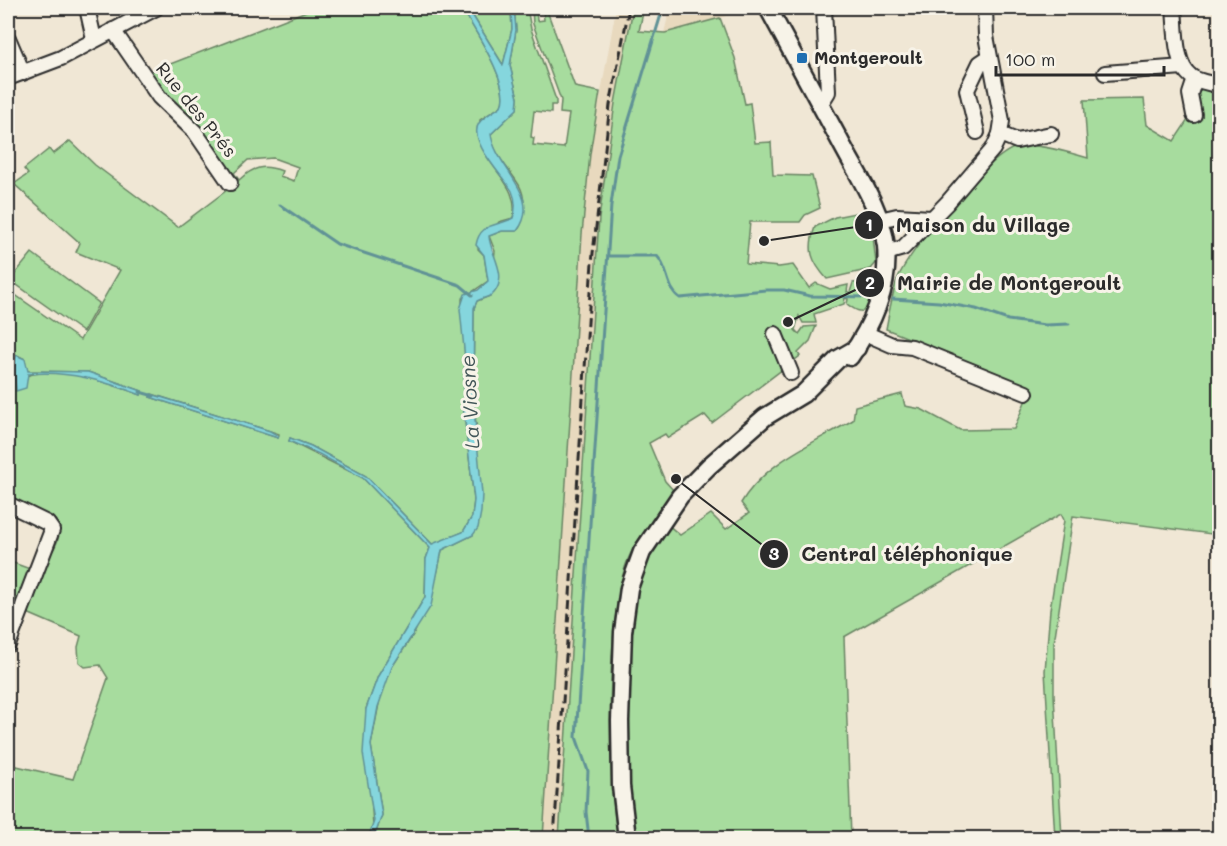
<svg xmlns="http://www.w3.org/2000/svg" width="1227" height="846" viewBox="0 0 1227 846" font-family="Mali,sans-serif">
<rect width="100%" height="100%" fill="#f0e7d5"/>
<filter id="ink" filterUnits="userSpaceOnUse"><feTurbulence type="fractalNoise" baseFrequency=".0167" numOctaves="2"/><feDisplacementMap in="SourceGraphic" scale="12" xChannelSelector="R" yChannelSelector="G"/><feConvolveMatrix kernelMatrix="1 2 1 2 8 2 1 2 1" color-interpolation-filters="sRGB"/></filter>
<g filter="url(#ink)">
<g fill="#e8d9be">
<path d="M 616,8 L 633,8 L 615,103 L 599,219 L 559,838 L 543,838 L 582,234 L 590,154 Z"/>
<path d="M 670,8 L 748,8 L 720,18 L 664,33 Z"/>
</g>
<g fill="#a7dc9e" stroke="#698464" stroke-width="1.5" fill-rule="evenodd">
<path d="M 314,8 L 452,8 L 457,15 L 461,12 L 458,8 L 462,8 C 473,28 512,85 501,106 L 480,120 C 480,126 478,134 479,139 C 487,169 521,186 513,218 L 499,222 L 478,249 L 484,255 L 488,281 L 462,299 L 465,359 L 463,404 L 474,500 L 472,517 L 463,532 L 433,545 L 366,476 L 311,446 L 290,438 L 289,441 L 363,478 L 430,548 L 426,559 L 425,597 L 378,676 L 366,709 L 373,827 L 368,838 L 8,838 L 8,764 L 73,779 L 108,678 L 100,665 L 85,667 L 79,662 L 78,647 L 81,636 L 25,612 C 30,599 35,585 41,571 C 49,554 67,538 55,519 L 8,497 L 8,290 L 80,340 L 120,270 L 76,252 L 80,243 L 14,184 L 28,174 L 24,169 L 49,149 L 53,154 L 70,141 L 95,165 L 178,227 L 227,190 L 234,181 C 222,160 211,141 195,123 C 180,106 162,91 147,73 ZM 273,158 L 298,167 L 294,181 L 280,176 L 282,171 C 263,164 253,167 239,180 L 234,173 L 248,160 ZM 17,355 L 25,359 L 27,371 L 88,372 L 142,391 L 141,395 C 102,381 55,361 15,380 ZM 152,394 L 270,431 L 279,434 L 278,438 L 150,397 Z"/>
<path d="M 468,8 L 511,8 L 512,29 L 503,65 Z"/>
<path d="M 514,8 L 527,8 L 531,29 L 556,100 L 556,105 L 551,105 L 551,113 L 534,111 L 531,137 L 534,138 L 533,145 L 564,148 L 569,114 L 560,113 L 561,100 L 533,24 L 532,8 L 536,8 L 537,21 L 544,20 L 543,8 L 546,8 L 575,87 L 600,92 L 590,154 L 582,234 L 543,838 L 374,838 L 382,815 L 371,745 L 381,693 L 392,667 L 415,632 L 437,574 L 442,550 L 473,535 L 477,432 L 473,398 L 474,308 L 477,301 L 490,296 L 495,251 L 489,236 L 502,231 L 517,231 C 526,220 526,197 519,185 C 509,168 493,155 491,134 L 517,109 L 518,98 L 510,66 L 516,30 Z"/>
<path d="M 633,8 L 644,8 L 639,31 L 665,33 L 720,18 L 735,58 L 745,104 L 750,103 L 755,143 L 771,142 L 773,175 L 812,176 L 820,208 L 805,215 L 800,222 L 750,222 L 746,264 L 779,267 L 793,265 L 809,288 L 816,283 L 830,289 L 848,285 L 847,292 L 850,292 L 853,283 L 862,282 L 873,288 L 869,308 C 861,315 854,309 847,304 L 848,299 L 845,298 L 844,304 L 814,314 L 816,323 L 803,323 L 799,316 L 795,330 L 799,334 L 804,327 L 816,326 L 810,341 L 798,353 L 800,356 L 712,423 L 705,415 L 668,438 L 665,434 L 649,443 L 665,481 L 674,491 C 660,511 641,532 630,555 C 605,605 607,782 618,838 L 559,838 L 599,218 L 615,103 Z"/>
<path d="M 1205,87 L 1219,91 L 1219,535 L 1073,516 L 1054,643 L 1054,695 L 1062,838 L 1055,838 L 1045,671 L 1050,610 L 1064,520 L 1061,514 L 844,637 L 851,838 L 633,838 L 629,806 L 627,716 L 630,630 L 642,567 L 668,525 L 680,535 L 711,514 L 726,529 L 749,513 L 741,503 C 765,462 814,443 853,420 L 855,406 L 902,394 L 905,406 L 921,409 L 960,430 L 1014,429 L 1031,387 L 886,329 C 889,313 892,295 897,280 C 908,251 991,150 1020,146 C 1038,143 1071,153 1088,158 L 1084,100 L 1144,99 L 1147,125 L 1174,141 L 1190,117 L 1198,91 Z"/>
<path d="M 865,211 L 873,237 L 876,263 L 871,269 L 827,279 C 811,261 807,250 815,227 L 835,217 Z"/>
<path d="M 32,253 L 99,303 L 83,332 L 10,280 Z"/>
<path d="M 8,561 L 30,569 L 8,636 Z"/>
</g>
<g fill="#85d6dd" stroke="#619296" stroke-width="1.5">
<path d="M 462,8 L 468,8 L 503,65 L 512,29 L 511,8 L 514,8 L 516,30 L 510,66 L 518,98 L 517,109 L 491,134 C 495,168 544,196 517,231 L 502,231 L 489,236 C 490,254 509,275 494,293 C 491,297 482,298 477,301 L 474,308 L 473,398 L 482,494 L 481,512 L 478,528 L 473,535 L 442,550 L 431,606 L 392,667 L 378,707 L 371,745 L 382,815 L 374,838 L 368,838 L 374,821 L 363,753 L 366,709 L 378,676 L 425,597 L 426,559 L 430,548 L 363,478 L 319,454 L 289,441 L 290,438 L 311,446 L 366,476 L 432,544 L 463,532 L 472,517 L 474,500 L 463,404 L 465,359 L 460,309 L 465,294 L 478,290 L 488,281 L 484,255 L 476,245 C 480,222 497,227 513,218 C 516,209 516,200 512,191 C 504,177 467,141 479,123 C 484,116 495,111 501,106 C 512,85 473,28 462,8 Z"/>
<path d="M 16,355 L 25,359 L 28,371 L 88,372 L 142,391 L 141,395 C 104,381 68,370 28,374 L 26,388 L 16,391 L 14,369 Z"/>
<path d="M 151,394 L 270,431 L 279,436 L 278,438 L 150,397 Z"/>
</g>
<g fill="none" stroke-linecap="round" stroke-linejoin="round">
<g stroke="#619296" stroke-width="3">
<path d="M 280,205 L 337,244 L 460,285 L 472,295"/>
<path d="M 608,256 L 657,256 C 669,268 666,289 680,298 L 766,290 L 784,290 L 810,296 L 870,297"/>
<path d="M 893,299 L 939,302 L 976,309 L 1008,320 L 1045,325 L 1069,324"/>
<path d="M 140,392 L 154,396"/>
<path d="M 589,838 L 586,812 L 588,771 L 576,737 L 611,205 L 618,156 L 663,8"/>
</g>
<defs>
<g id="minor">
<path d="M 87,8 L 94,39"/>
<path d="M 1174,8 C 1176,27 1174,65 1192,77 C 1199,82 1211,83 1220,86"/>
<path d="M 113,30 L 159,97 L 195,132 L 230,183"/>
<path d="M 8,38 L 23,73"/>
<path d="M 1105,73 L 1183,67"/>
<path d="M 8,78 L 61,58 L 156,8"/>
<path d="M 820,105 L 828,92 L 824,8"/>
<path d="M 1194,115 L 1190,94 L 1195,79"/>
<path d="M 977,132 L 967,90 L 980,63 L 989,57"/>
<path d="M 1000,134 L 1017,141 L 1051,134"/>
<path d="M 880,220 L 897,216 L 931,218"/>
<path d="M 886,253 L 903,248 L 947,203 L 993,149 L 1000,134 L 1002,121 L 986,36 L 985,8"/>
<path d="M 775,334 L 791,373"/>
<path d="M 867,334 L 892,345 L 912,347 L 1026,393"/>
<path d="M 8,504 L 47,523 L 52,530 L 8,645"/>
</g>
<g id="major">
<path d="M 768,8 C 792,52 816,96 840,141 C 857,174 881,208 886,246 C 890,287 873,324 850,357"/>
<path d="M 627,838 L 621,786 L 620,721 L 623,632 L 629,588 L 642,552 L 680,496 L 709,466 L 765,417 L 803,394 L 838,359 L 857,348"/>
</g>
</defs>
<use href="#minor" stroke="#2b2b2b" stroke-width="18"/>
<use href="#major" stroke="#2b2b2b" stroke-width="21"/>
<use href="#minor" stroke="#f7f3e8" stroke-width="14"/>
<use href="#major" stroke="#f7f3e8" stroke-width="16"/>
<path stroke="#2b2b2b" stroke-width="3" stroke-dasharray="9 4.5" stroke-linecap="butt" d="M 554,838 L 592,262 L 610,105 L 629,8"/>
</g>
</g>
<rect fill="#1f6fb2" stroke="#f7f3e8" stroke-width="2" x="796" y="52" width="12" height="12" rx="3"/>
<g text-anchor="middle" stroke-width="6" stroke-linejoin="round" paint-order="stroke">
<g font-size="18" font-weight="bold" fill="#2b2b2b" stroke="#f7f3e8" text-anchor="start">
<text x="814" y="64">Montgeroult</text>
</g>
<g font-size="18" fill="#2b2b2b" stroke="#f7f3e8">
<text transform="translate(196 110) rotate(51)" y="6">Rue des Prés</text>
</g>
<g font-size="20" font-style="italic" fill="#425658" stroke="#f7f3e8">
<text transform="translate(470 402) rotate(-93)" y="7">La Viosne</text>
</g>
</g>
<path fill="none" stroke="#2b2b2b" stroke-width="2" d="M764 241L869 225M788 322L870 283M676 479L774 554"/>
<g fill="#2b2b2b" stroke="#f7f3e8" stroke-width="2">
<circle cx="764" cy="241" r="6"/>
<circle cx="788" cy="322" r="6"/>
<circle cx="676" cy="479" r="6"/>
<circle cx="869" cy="225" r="15"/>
<circle cx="870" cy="283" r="15"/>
<circle cx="774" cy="554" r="15"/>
</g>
<g font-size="18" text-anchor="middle" font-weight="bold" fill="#fff">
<text x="869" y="231">1</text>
<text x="870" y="289">2</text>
<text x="774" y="560">3</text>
</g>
<g font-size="20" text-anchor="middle" font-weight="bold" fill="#2b2b2b" stroke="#f7f3e8" stroke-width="6" stroke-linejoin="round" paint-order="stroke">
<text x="983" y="232">Maison du Village</text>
<text x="1009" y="290">Mairie de Montgeroult</text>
<text x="907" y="561">Central téléphonique</text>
</g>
<rect width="1227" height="846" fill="none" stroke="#f7f3e8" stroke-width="30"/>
<rect x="15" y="15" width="1197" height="816" fill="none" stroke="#2b2b2b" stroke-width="2" filter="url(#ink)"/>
<path d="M996 66v9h168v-9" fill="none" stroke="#2b2b2b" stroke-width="3"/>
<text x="1005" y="66" font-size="18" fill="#2b2b2b" stroke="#f7f3e8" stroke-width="4.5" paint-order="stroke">100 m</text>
</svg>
